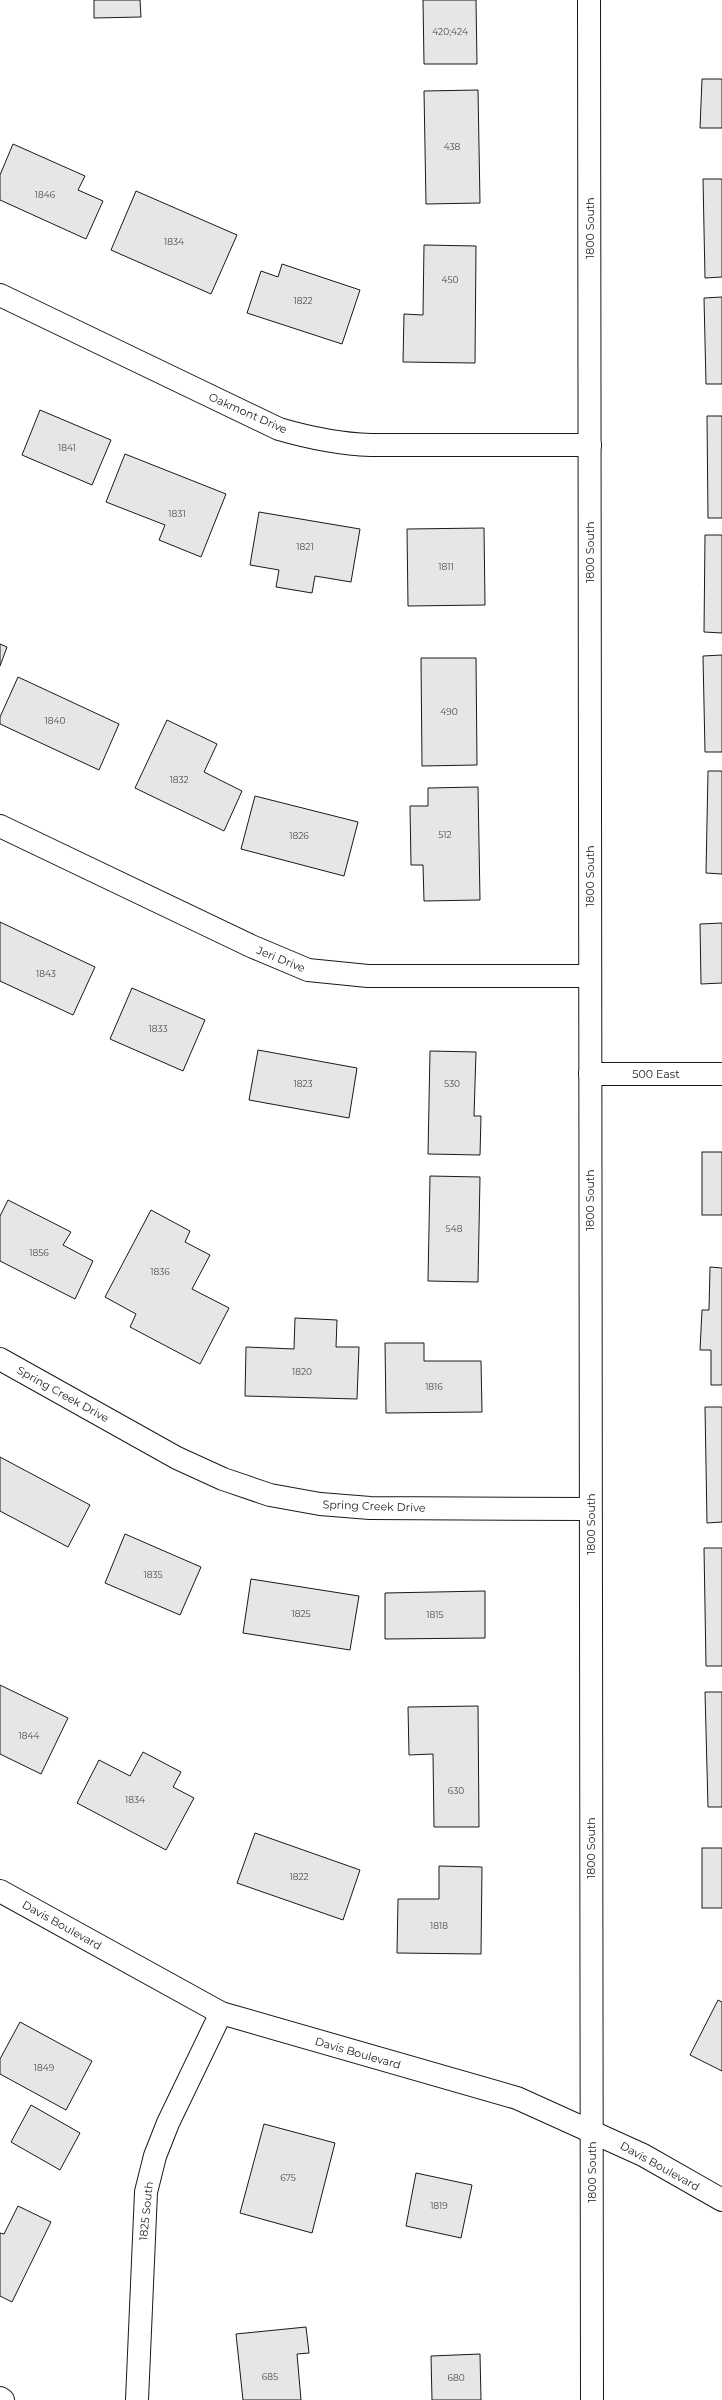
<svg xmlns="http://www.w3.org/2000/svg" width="722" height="2400" viewBox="0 0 722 2400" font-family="Montserrat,sans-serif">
<rect width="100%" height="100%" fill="#fff"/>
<g fill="#e6e6e6" stroke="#1a1a1a">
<path d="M 94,0 L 140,0 L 141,17 L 94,18 Z"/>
<path d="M 423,0 L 476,0 L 477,64 L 424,64 Z"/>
<path d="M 702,79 L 722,79 L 722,128 L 700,128 Z"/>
<path d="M 478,90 L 480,203 L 426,204 L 424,91 Z"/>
<path d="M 13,144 L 85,176 L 78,190 L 103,201 L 86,239 L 0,200 L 0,175 Z"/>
<path d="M 703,179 L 722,179 L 722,277 L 705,278 Z"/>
<path d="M 136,191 L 237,235 L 211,294 L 111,250 Z"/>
<path d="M 424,245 L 476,246 L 475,363 L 403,362 L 404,314 L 423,315 Z"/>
<path d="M 282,264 L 360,290 L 342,344 L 247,313 L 261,271 L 278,277 Z"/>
<path d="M 722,297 L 722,384 L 706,384 L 704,298 Z"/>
<path d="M 40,410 L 111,440 L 92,485 L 22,455 Z"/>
<path d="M 707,416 L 722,416 L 722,518 L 708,518 Z"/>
<path d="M 125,454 L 226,494 L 201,557 L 159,540 L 165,525 L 106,502 Z"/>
<path d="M 259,512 L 360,529 L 351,582 L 315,576 L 312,593 L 276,587 L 279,570 L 250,565 Z"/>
<path d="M 484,528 L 485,605 L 408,606 L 407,529 Z"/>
<path d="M 705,535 L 722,535 L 722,633 L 704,632 Z"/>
<path d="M 0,644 L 7,647 L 0,666 Z"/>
<path d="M 722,655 L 722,752 L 705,752 L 703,656 Z"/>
<path d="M 421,658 L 476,658 L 477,765 L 422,766 Z"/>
<path d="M 18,677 L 119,724 L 99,770 L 0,724 L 0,717 Z"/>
<path d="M 167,720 L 217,744 L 204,772 L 242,791 L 224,831 L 135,788 Z"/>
<path d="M 708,771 L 722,771 L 722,874 L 706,873 Z"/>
<path d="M 478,787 L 480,900 L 424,901 L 423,865 L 411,865 L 410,806 L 428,806 L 428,788 Z"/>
<path d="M 255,796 L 358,822 L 344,876 L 241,849 Z"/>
<path d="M 0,922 L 95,967 L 73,1015 L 0,981 Z"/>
<path d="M 722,923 L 722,983 L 701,984 L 700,924 Z"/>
<path d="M 132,988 L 205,1020 L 183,1071 L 110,1039 Z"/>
<path d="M 258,1050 L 357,1068 L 349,1118 L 249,1100 Z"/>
<path d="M 430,1051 L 476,1052 L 474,1116 L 481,1116 L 480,1155 L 428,1154 Z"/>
<rect x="702" y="1152" width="20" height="63"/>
<path d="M 430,1176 L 480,1177 L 478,1282 L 428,1281 Z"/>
<path d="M 8,1200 L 71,1232 L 63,1245 L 93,1261 L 75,1299 L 0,1261 L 0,1216 Z"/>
<path d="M 151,1210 L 190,1231 L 185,1242 L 210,1255 L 192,1289 L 229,1308 L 200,1364 L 130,1327 L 136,1314 L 105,1297 Z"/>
<path d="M 710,1267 L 722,1268 L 722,1385 L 711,1385 L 711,1350 L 700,1350 L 702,1310 L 709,1310 Z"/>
<path d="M 295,1318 L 337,1320 L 336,1347 L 359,1347 L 357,1399 L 245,1396 L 246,1347 L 294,1349 Z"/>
<path d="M 385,1343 L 424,1343 L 424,1361 L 481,1361 L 482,1412 L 386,1413 Z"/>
<path d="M 705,1407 L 722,1407 L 722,1522 L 707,1523 Z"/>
<path d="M 0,1457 L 90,1505 L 68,1547 L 0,1511 Z"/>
<path d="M 125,1534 L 201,1567 L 180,1615 L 105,1583 Z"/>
<path d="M 704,1548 L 722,1548 L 722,1666 L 706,1666 Z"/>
<path d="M 251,1579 L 359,1596 L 350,1650 L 243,1633 Z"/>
<path d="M 485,1591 L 485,1638 L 385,1639 L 385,1593 Z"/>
<path d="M 0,1685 L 68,1718 L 41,1774 L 0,1754 Z"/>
<path d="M 705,1692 L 722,1692 L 722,1807 L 708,1807 Z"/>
<path d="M 478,1706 L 479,1827 L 434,1827 L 433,1754 L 409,1755 L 408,1707 Z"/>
<path d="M 143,1752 L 181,1772 L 173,1787 L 194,1798 L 166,1850 L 77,1803 L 99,1760 L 130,1776 Z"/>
<path d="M 255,1833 L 360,1870 L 343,1920 L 237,1883 Z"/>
<rect x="702" y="1848" width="20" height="60"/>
<path d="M 439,1866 L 482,1867 L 481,1954 L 397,1953 L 398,1899 L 439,1899 Z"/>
<path d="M 718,2000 L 722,2002 L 722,2071 L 690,2055 Z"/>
<path d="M 20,2022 L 92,2061 L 66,2110 L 0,2074 L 0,2059 Z"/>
<path d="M 31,2105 L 80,2133 L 60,2170 L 11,2142 Z"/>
<path d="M 264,2124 L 335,2143 L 312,2233 L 240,2213 Z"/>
<path d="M 416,2173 L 472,2185 L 461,2238 L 406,2226 Z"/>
<path d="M 18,2206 L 51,2222 L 12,2302 L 0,2296 L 0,2233 L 4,2234 Z"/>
<path d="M 306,2327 L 309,2353 L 297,2354 L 301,2400 L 243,2400 L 236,2334 Z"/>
<path d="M 480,2354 L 481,2400 L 432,2400 L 431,2356 Z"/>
</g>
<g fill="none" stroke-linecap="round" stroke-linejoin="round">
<defs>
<g id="minor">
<path d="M 0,295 L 279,429 C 310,438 339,444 371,445 L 590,445"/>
<path d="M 0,826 L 251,946 L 308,970 L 368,976 L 590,976"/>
<path d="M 590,1074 L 722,1074"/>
<path d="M 0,1359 L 177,1458 L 223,1479 L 270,1495 L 320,1504 L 370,1508 L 590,1509"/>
<path d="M 0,1891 L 221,2013 L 517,2098 L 643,2155 L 722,2200"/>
<path d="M 0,2398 L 3,2400"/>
<path d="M 137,2400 L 146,2192 L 155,2156 L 168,2123 L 221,2013"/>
</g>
<path id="major" d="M 589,0 L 592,2400"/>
</defs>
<use href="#minor" stroke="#1a1a1a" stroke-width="24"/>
<use href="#major" stroke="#1a1a1a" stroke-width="24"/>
<use href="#minor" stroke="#fff" stroke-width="22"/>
<use href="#major" stroke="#fff" stroke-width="22"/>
</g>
<g text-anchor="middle" stroke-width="3" stroke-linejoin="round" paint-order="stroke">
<g font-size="9" fill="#4d4d4d">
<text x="450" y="35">420;424</text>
<text x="452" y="150">438</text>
<text x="45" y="198">1846</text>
<text x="174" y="245">1834</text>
<text x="450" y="283">450</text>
<text x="303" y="304">1822</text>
<text x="67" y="451">1841</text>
<text x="177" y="517">1831</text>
<text x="305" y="550">1821</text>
<text x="446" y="570">1811</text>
<text x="449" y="715">490</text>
<text x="55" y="724">1840</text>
<text x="179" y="783">1832</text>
<text x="445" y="838">512</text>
<text x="299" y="839">1826</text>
<text x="46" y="977">1843</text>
<text x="158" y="1032">1833</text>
<text x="303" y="1087">1823</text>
<text x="452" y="1087">530</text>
<text x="454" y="1232">548</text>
<text x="39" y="1256">1856</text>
<text x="160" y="1275">1836</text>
<text x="302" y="1375">1820</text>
<text x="434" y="1390">1816</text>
<text x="153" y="1578">1835</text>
<text x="301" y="1617">1825</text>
<text x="435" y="1618">1815</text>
<text x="29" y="1739">1844</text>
<text x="456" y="1794">630</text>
<text x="135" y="1803">1834</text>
<text x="299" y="1880">1822</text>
<text x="439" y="1929">1818</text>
<text x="44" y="2071">1849</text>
<text x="288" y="2181">675</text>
<text x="439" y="2209">1819</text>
<text x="270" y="2380">685</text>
<text x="456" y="2381">680</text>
</g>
<g font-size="11" fill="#1a1a1a" stroke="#fff">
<text transform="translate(590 228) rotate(-90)" y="4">1800 South</text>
<text transform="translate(248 413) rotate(24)" y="4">Oakmont Drive</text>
<text transform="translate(590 552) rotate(-90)" y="4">1800 South</text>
<text transform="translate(590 876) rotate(-90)" y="4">1800 South</text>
<text transform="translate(281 959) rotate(22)" y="4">Jeri Drive</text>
<text x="656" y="1078">500 East</text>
<text transform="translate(590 1200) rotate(-90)" y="4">1800 South</text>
<text transform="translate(63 1394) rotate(29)" y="4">Spring Creek Drive</text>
<text transform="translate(374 1506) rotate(2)" y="4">Spring Creek Drive</text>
<text transform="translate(591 1524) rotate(-90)" y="4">1800 South</text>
<text transform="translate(591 1848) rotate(-90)" y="4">1800 South</text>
<text transform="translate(62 1925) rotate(29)" y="4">Davis Boulevard</text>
<text transform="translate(358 2053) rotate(16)" y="4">Davis Boulevard</text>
<text transform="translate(660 2166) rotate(29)" y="4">Davis Boulevard</text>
<text transform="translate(592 2172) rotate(-90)" y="4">1800 South</text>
<text transform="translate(146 2211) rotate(-84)" y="4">1825 South</text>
</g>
</g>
</svg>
